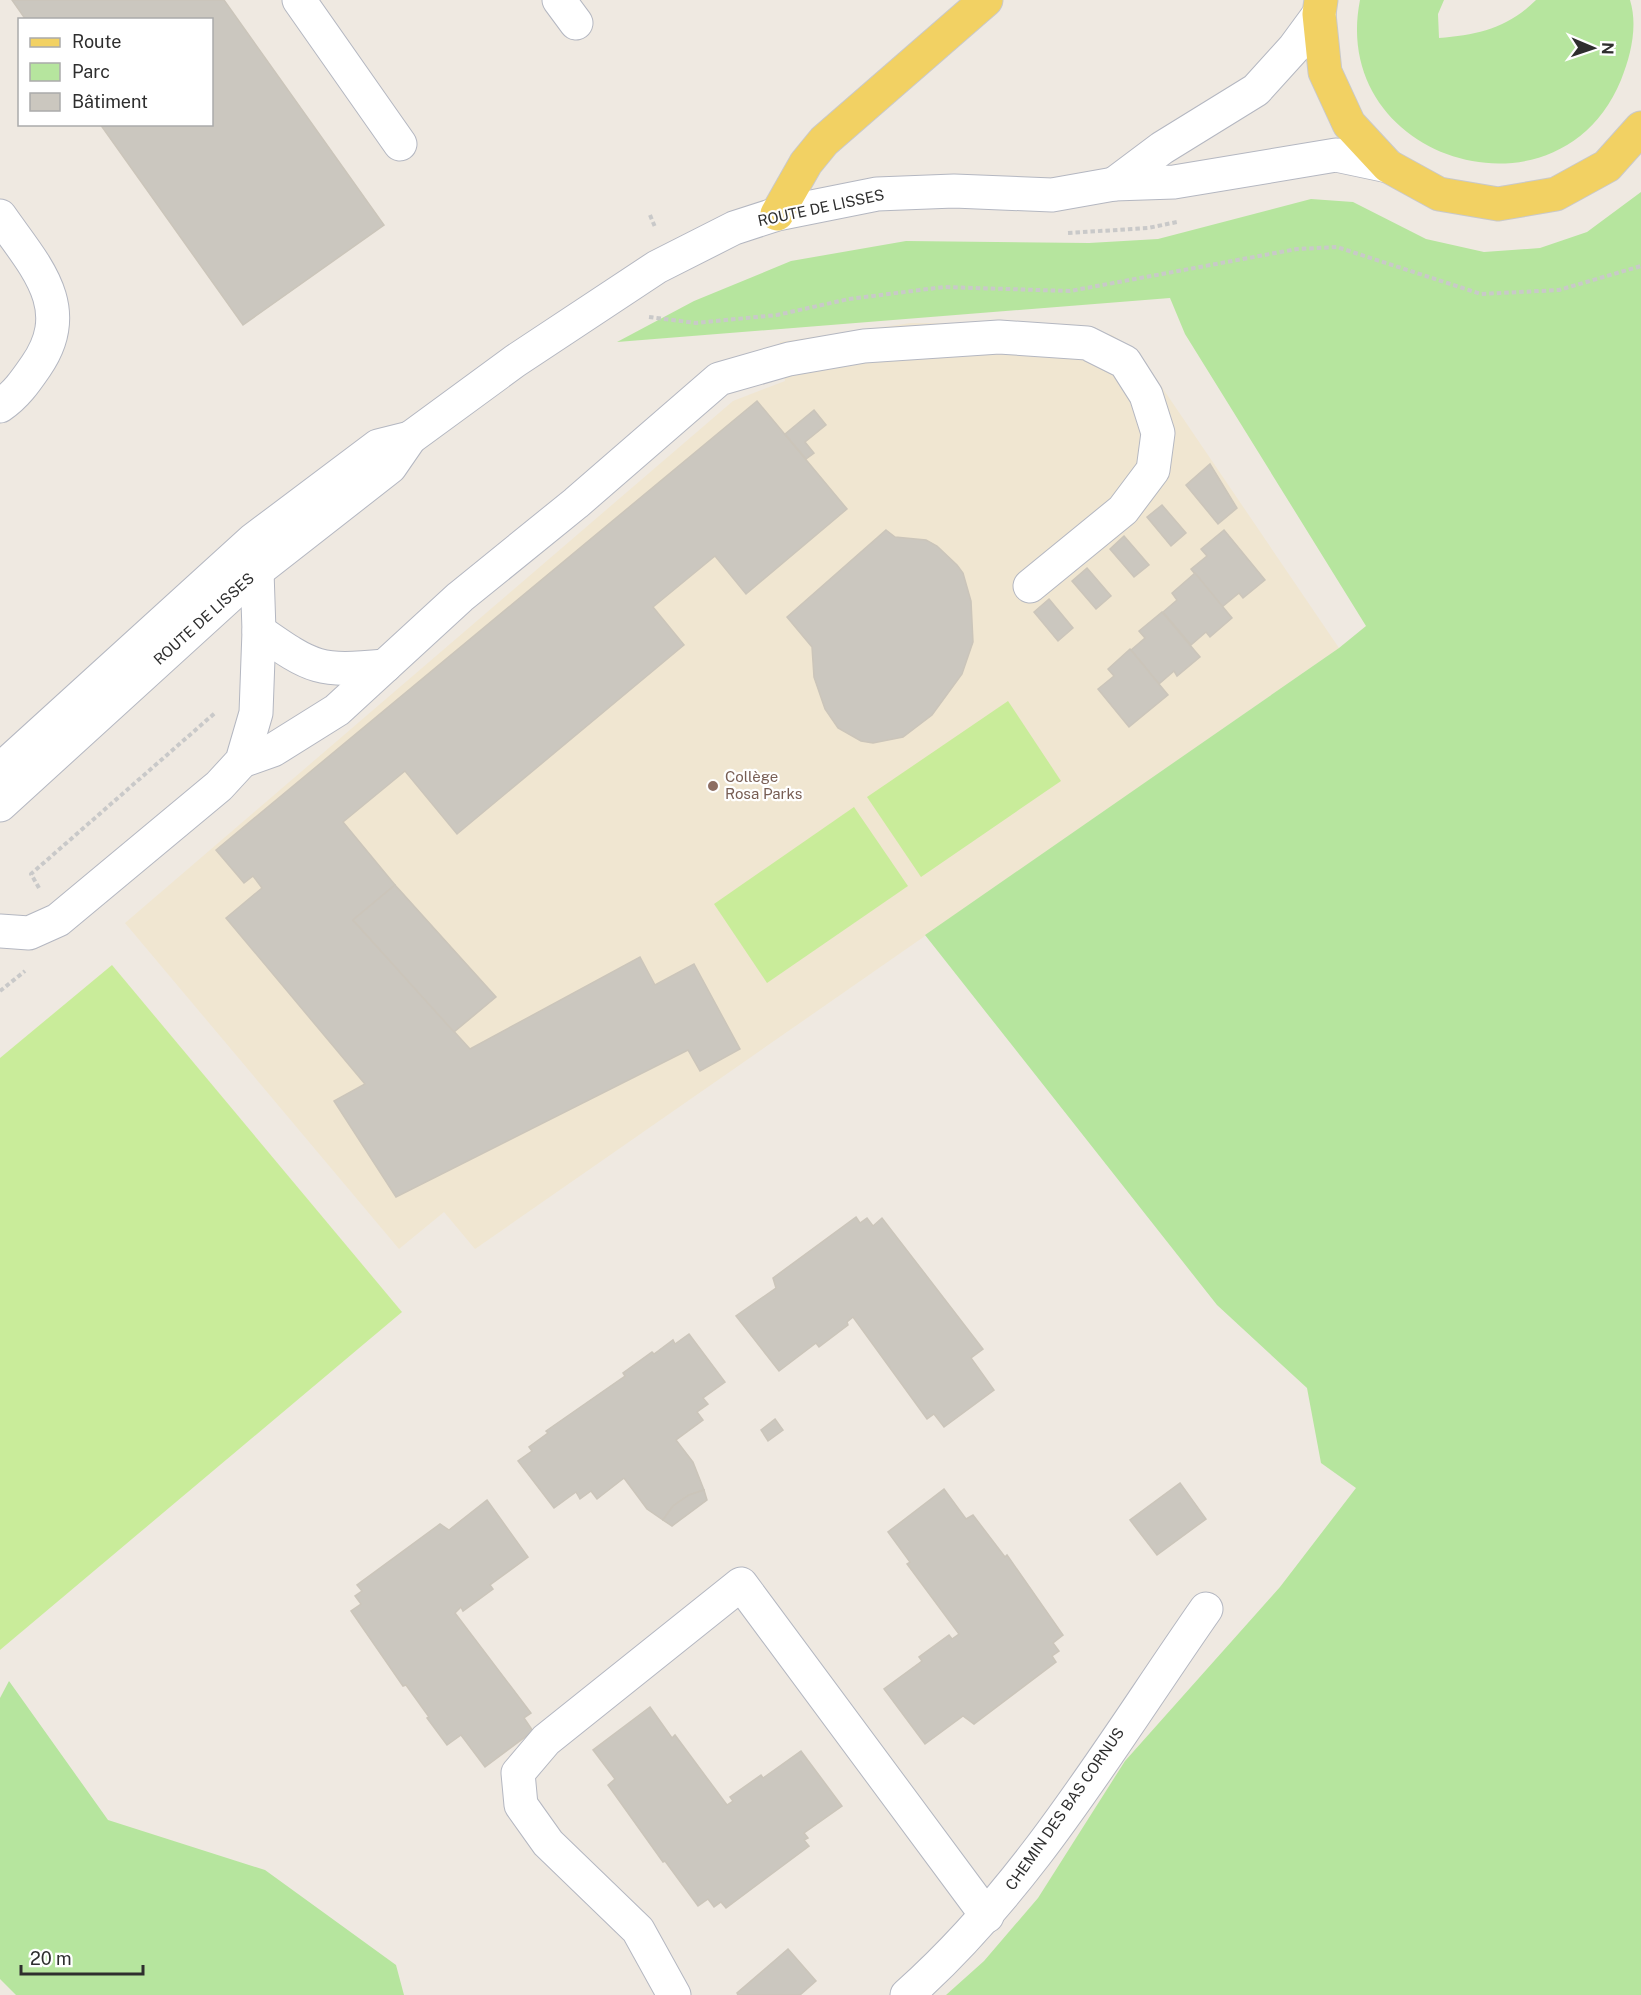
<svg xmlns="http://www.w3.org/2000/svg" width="1641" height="1995" viewBox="0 0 1641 1995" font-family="'Public Sans',sans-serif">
<rect width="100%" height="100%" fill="#efe9e1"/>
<path fill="#f0e6d1" d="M 911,323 L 1069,324 L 1112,335 L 1138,352 L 1339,648 L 475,1249 L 444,1212 L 399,1249 L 125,923 L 733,401 L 785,381 L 780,342 Z"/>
<g fill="#b6e59e">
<path d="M 1360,0 L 1444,0 L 1438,14 L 1439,38 C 1478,35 1508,28 1536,0 L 1630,0 C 1638,26 1631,55 1621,80 C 1559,231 1328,161 1360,0 Z"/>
<path d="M 1641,192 L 1641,1995 L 946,1995 L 984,1961 L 1038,1898 L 1125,1761 L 1280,1587 L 1356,1488 L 1321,1463 L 1307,1388 L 1217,1305 L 925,935 L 1339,648 L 1366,626 L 1185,334 L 1170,298 L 617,342 L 694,301 L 791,261 L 906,241 L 1089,243 L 1158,239 L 1311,199 L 1353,202 L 1426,239 L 1484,252 L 1540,248 L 1587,232 Z"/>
<path d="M 9,1681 L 108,1820 L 265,1870 L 396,1965 L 404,1995 L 16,1995 L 0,1979 L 0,1698 Z"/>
</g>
<g fill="#c9ec9a">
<path d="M 1008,701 L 1061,781 L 921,877 L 867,797 Z"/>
<path d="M 854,807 L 908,886 L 767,983 L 714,904 Z"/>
<path d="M 112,965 L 402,1312 L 0,1650 L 0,1058 Z"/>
</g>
<g fill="#cbc7bf" stroke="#cbc5ba" stroke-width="1.5">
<path d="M 12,0 L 224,0 L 384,225 L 243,325 L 100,124 L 212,124 L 212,20 L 26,20 Z"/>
<path d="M 757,401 L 847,509 L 746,594 L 715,556 L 653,607 L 684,645 L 457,834 L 405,771 L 343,822 L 395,885 L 353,920 L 470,1049 L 640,957 L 655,985 L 694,964 L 740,1049 L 700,1071 L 688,1050 L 396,1197 L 334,1101 L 365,1084 L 226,918 L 262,888 L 253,876 L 244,883 L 216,850 Z"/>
<path d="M 814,410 L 826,425 L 805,442 L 814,453 L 806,459 L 785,434 Z"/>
<path d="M 1210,464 L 1237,508 L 1218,524 L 1186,485 Z"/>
<path d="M 1162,505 L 1186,533 L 1171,546 L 1147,517 Z"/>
<path d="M 886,530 L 895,537 L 926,540 L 937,546 L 957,565 L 963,573 L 971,601 L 973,642 L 962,674 L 932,715 L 903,737 L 873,743 L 861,741 L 838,728 L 825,709 L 814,677 L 812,647 L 787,617 Z"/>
<path d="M 1224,530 L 1265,580 L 1243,598 L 1239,593 L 1222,607 L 1191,569 L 1207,556 L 1201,549 Z"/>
<path d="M 1124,536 L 1149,565 L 1134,577 L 1110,549 Z"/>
<path d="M 1087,568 L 1111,596 L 1096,609 L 1072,581 Z"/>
<path d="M 1195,573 L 1232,618 L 1210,637 L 1206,632 L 1191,645 L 1163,612 L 1177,600 L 1172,593 Z"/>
<path d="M 1049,599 L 1073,628 L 1058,641 L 1034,612 Z"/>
<path d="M 1162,612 L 1200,657 L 1177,676 L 1174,671 L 1159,684 L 1131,650 L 1145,638 L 1139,631 Z"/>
<path d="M 1130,649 L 1168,695 L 1129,727 L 1098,689 L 1114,676 L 1108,669 Z"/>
<path d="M 395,885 L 496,997 L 454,1032 L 353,920 Z"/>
<path d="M 856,1217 L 860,1223 L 867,1218 L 873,1226 L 882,1218 L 983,1349 L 971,1358 L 994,1390 L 944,1427 L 934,1414 L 927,1419 L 853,1317 L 847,1322 L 848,1325 L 819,1347 L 816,1343 L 779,1371 L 736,1316 L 776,1288 L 773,1278 Z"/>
<path d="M 689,1334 L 725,1382 L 703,1398 L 708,1404 L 697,1412 L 703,1420 L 676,1440 L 693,1462 L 704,1490 L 689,1495 L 673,1506 L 663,1520 L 647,1509 L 624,1478 L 597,1499 L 591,1491 L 580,1499 L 576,1492 L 554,1508 L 518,1461 L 532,1451 L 529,1447 L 548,1433 L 546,1431 L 625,1376 L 623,1373 L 652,1352 L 654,1354 L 673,1340 L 675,1344 Z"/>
<path d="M 775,1419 L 783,1430 L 768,1441 L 761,1430 Z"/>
<path d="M 1180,1483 L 1206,1519 L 1157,1555 L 1130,1520 Z"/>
<path d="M 944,1489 L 966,1519 L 973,1515 L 1005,1557 L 1007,1555 L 1063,1635 L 1053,1643 L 1059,1651 L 1052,1656 L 1056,1662 L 974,1724 L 963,1716 L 925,1744 L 884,1689 L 922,1661 L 919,1657 L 949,1635 L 952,1639 L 959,1634 L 907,1564 L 910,1562 L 888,1532 Z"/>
<path d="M 704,1490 L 707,1500 L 672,1526 L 663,1520 L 673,1506 L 689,1495 Z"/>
<path d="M 487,1500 L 528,1557 L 490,1585 L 493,1589 L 463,1611 L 461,1607 L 455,1613 L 531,1713 L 524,1718 L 533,1731 L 485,1767 L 461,1735 L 447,1745 L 427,1718 L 429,1717 L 406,1685 L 403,1686 L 351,1611 L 361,1604 L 355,1596 L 362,1591 L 357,1585 L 440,1524 L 449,1530 Z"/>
<path d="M 650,1707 L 672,1738 L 675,1735 L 727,1805 L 733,1801 L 730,1797 L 761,1775 L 763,1778 L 801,1751 L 842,1806 L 804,1833 L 808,1838 L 804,1840 L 809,1846 L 726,1908 L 721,1902 L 714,1907 L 708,1899 L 698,1906 L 665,1861 L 663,1862 L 608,1785 L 615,1779 L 593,1750 Z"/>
<path d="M 788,1949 L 816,1981 L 800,1995 L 738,1995 L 737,1993 Z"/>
</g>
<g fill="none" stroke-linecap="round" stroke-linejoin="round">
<defs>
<g id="minor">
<path d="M 299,0 L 400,144"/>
<path d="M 559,0 L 576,23"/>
<path d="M 1114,184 L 1162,148 L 1256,90 L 1294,48 L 1319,14"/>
<path d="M 0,216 C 34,265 77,307 36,366 C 25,382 16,395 0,406"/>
<path d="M 259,631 C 313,669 319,672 385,666"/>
<path d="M 242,761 L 273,750 L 337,710 L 460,597 L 576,503 L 719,379 L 789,359 L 864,346 L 999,337 L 1087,343 L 1125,362 L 1146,395 L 1158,433 L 1153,470 L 1123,510 L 1030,586"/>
<path d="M 0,770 L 253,540 L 378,446 L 410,438"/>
<path d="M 0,805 L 257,571 L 390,467 L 410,438 L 515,361 L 657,267 L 734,228 L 777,214 L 877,194 L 954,191 L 1052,195 L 1114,184 L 1174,182 L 1336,155 L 1388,166"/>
<path d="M 0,931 L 29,933 L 58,920 L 219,786 L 242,761 L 256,713 L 259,631 L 257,571"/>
<path d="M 674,1995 L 638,1930 L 548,1843 L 521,1805 L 518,1773 L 546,1740 L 741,1584 L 987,1916"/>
<path d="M 907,1995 C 1029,1887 1113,1742 1206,1609"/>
</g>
<g id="major">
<path d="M 1321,0 L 1319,14 L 1325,72 L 1349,124 L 1388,166 L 1439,194 L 1498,204 L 1556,194 L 1607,166 L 1641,128"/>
<path d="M 777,214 L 806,163 L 824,141 L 986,0"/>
</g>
</defs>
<use href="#minor" stroke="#b4b7c1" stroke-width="35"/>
<use href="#major" stroke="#c9c9c9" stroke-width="35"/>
<g stroke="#c9c9c9" stroke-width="4" stroke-dasharray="4.5 3" stroke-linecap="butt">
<path d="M 650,215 L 655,227"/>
<path d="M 1068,233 L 1148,228 L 1177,222"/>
<path d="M 649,317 L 696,323 L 777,315 L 849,299 L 944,287 L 1070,291 L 1297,249 L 1337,247 L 1481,294 L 1559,290 L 1641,266"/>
<path d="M 39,888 L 31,874 L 216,712"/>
<path d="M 0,991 L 25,971"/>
</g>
<use href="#minor" stroke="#fff" stroke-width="33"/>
<use href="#major" stroke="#f2d163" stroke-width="33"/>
</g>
<circle fill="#8d6e63" stroke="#fff" stroke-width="2" cx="713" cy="786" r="6"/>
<g text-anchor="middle" stroke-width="4.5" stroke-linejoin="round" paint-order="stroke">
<g font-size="15" fill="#2e2e2e" stroke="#fff">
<text transform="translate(821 208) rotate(-12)" y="5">ROUTE DE LISSES</text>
<text transform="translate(204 619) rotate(-42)" y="5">ROUTE DE LISSES</text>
<text transform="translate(1065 1809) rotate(-55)" y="5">CHEMIN DES BAS CORNUS</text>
</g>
<g font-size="15" fill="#785e54" stroke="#fff" text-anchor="start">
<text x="725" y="782">Collège<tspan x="725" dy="17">Rosa Parks</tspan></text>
</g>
</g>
<rect x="18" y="18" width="195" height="108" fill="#ffffff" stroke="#ababab" stroke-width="1.5"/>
<rect x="30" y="38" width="30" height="9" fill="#f2d163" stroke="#ababab" stroke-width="1.5"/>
<text x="72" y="48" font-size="18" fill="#2e2e2e">Route</text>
<rect x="30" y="63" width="30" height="18" fill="#b6e59e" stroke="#ababab" stroke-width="1.5"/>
<text x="72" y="78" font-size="18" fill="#2e2e2e">Parc</text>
<rect x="30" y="93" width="30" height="18" fill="#cbc7bf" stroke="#ababab" stroke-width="1.5"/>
<text x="72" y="108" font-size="18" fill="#2e2e2e">Bâtiment</text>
<g transform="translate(1593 48) rotate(92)" stroke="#ffffff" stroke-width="4.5" paint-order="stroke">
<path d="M0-4.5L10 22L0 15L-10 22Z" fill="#2e2e2e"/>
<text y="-9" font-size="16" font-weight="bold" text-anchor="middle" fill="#2e2e2e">N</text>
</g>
<path d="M21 1965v9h122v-9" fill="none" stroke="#2e2e2e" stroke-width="3"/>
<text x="30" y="1965" font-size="18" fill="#2e2e2e" stroke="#ffffff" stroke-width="4.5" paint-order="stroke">20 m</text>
</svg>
